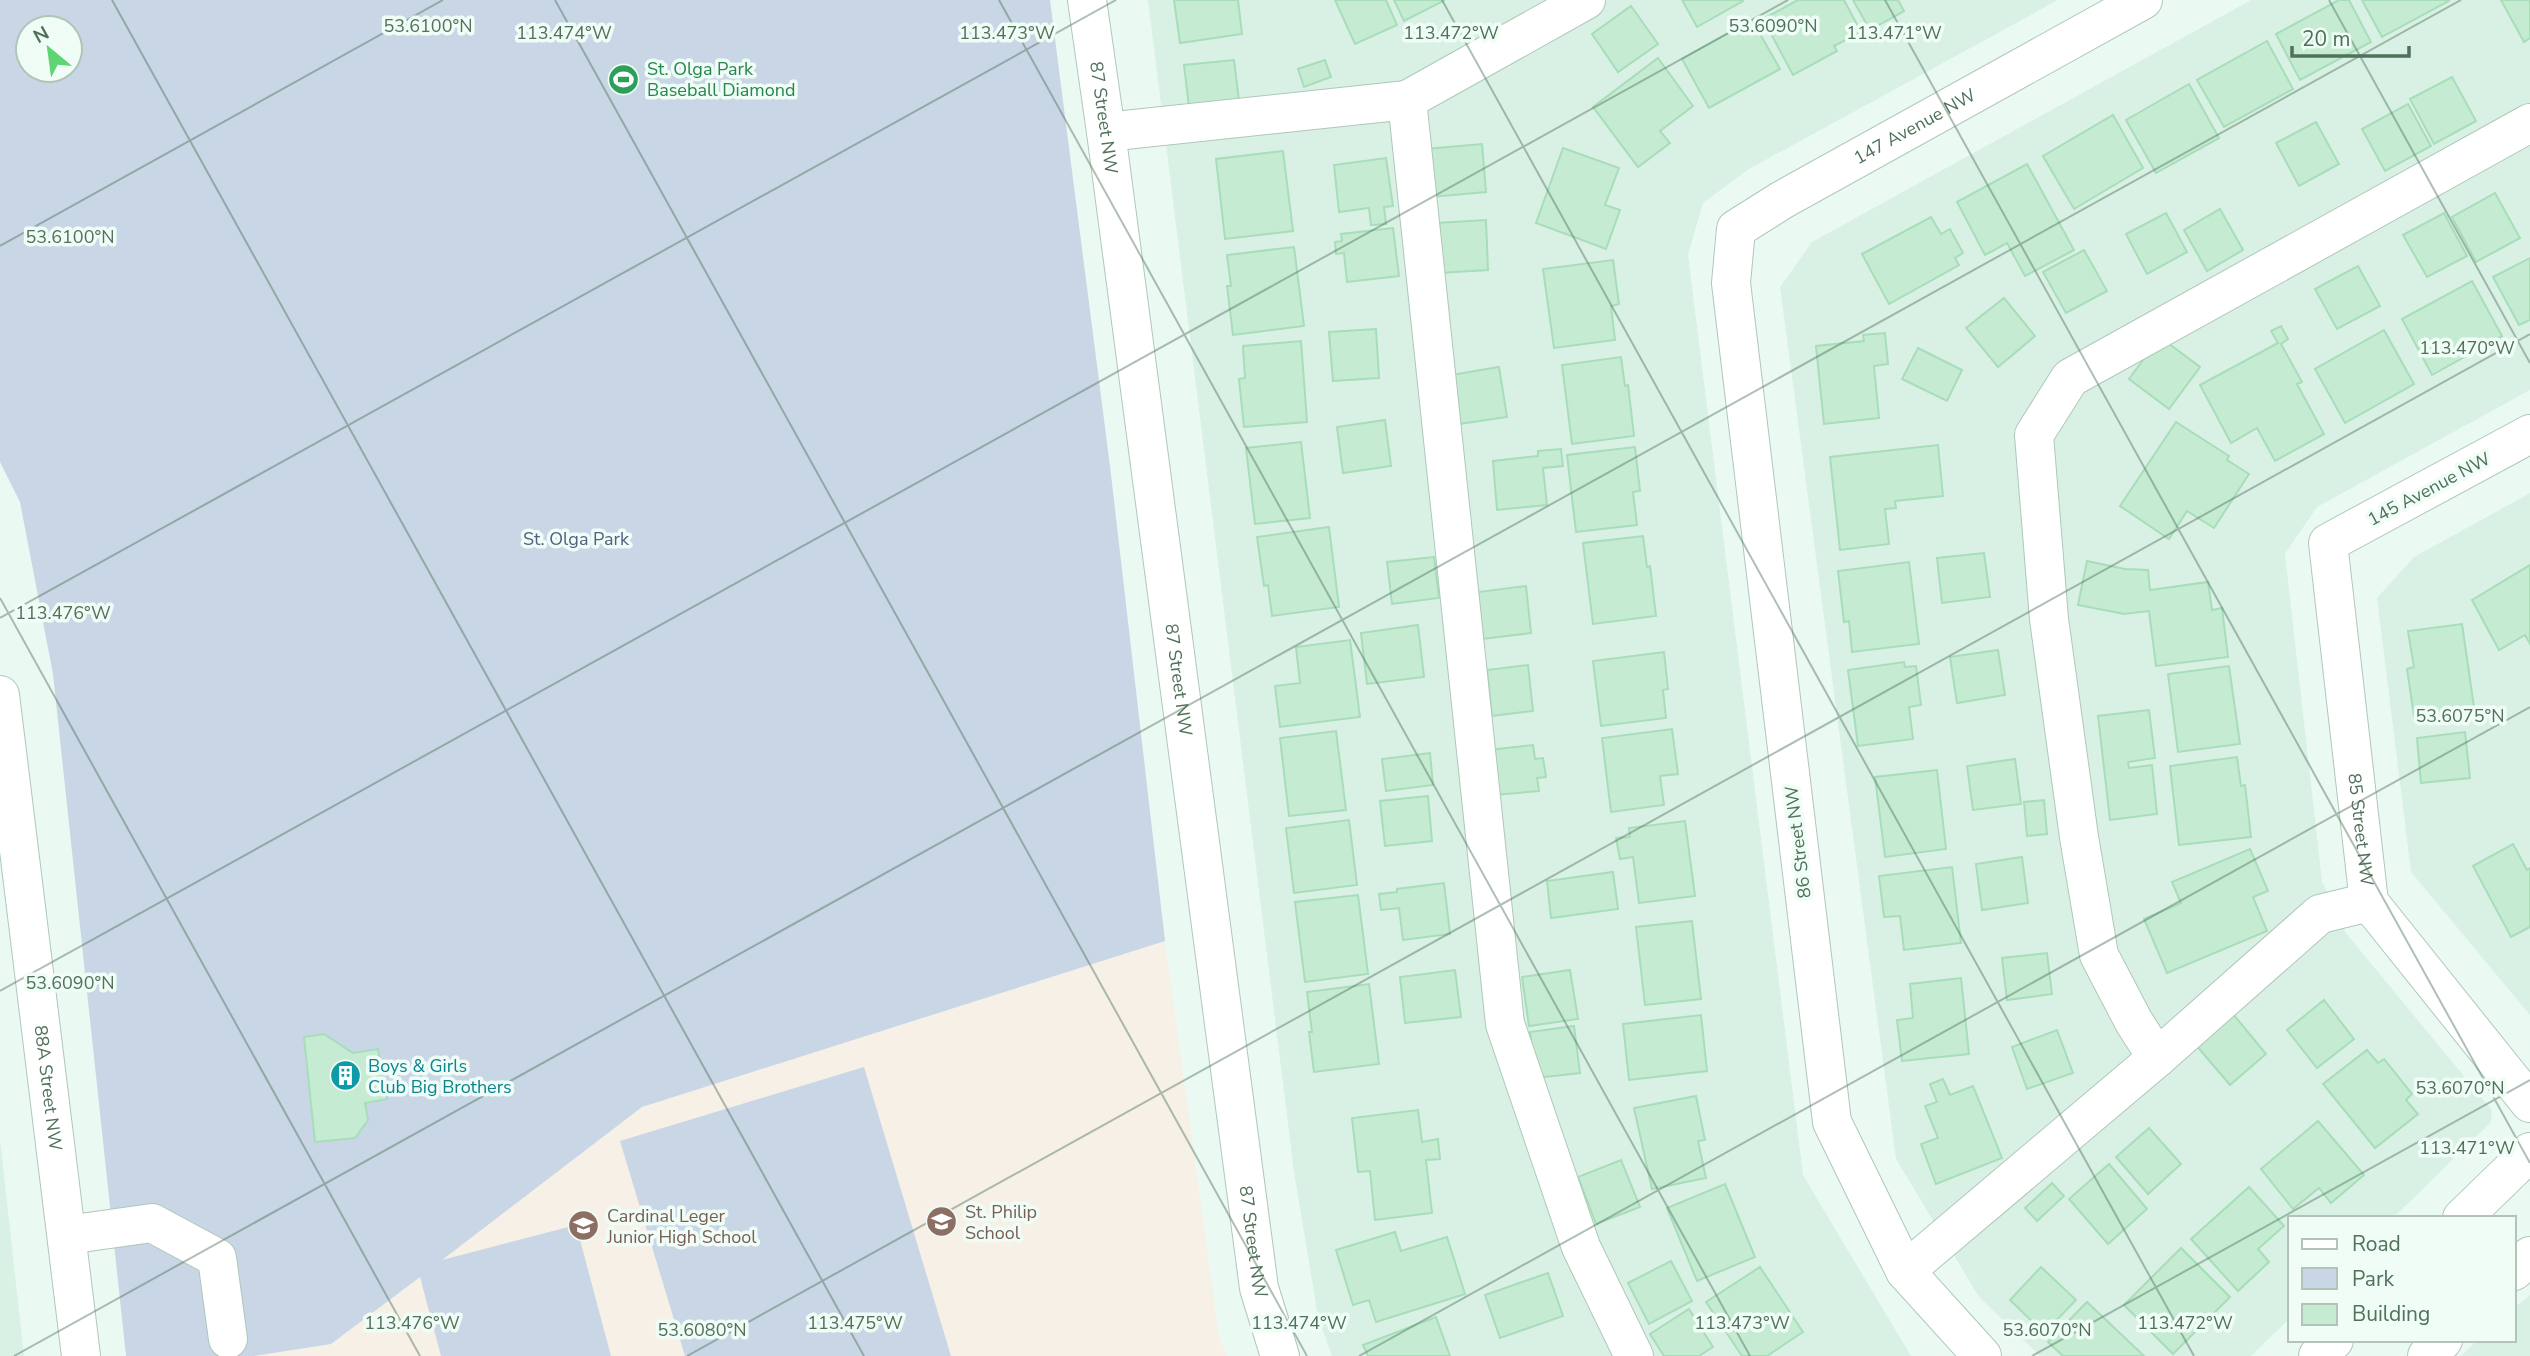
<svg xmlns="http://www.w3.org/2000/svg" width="2530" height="1356" viewBox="0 0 2530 1356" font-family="'Nunito Sans',sans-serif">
<rect width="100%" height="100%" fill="#eafaf3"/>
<g fill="#d9f1e5">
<path d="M 1148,0 L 2058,0 L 1749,169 L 1703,203 L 1688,255 L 1803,1175 L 1911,1356 L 1332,1356 L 1318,1317 L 1294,1172 Z"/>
<path d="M 2251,0 L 2530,0 L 2530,390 L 2317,507 L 2285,554 L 2322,881 L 2345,932 L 2492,1110 L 2491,1122 L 2393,1218 L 2290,1218 L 2290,1318 L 2251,1356 L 2040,1356 L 1979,1297 L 1896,1159 L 1780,287 L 1812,242 Z"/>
<path d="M 2530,493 L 2530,1015 L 2411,872 L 2377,598 L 2414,557 Z"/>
<path d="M 0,1139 L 24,1356 L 0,1356 Z"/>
<path d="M 2530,1295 L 2530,1356 L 2461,1356 L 2477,1340 L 2514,1340 L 2514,1308 Z"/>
</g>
<path fill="#f6f0e6" d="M 1165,941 L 1219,1336 L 1227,1356 L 254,1356 L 331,1344 L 642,1107 Z"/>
<g fill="#c9d6e6" fill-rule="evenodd">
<path d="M 0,0 L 1050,0 L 1110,466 L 1165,941 L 642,1107 L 442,1260 L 576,1225 L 611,1356 L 441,1356 L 420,1277 L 331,1344 L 254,1356 L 126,1356 L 53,674 L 20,502 L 0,462 ZM 28,28 L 70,28 L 70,70 L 28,70 Z"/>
<path d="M 864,1067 L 951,1356 L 685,1356 L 620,1141 Z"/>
</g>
<g fill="#c5ecd2" stroke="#a7ddb9" stroke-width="2">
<path d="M 1174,0 L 1238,0 L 1242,34 L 1180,43 Z"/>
<path d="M 1335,0 L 1386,0 L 1397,25 L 1355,44 Z"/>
<path d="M 1394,0 L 1445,0 L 1404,21 Z"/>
<path d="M 1682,0 L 1742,0 L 1743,1 L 1697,27 Z"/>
<path d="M 1798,0 L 1844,0 L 1861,32 L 1834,46 L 1837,51 L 1793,75 L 1763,19 Z"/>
<path d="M 1853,0 L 1898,0 L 1904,11 L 1870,30 Z"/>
<path d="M 2339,0 L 2349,0 L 2371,42 L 2300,80 L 2276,34 Z"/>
<path d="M 2362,0 L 2449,0 L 2449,1 L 2382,37 Z"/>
<path d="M 2501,0 L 2530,0 L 2530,38 L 2524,42 Z"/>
<path d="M 1631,6 L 1658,44 L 1618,72 L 1592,34 Z"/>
<path d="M 1752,20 L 1780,69 L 1709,108 L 1682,59 Z"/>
<path d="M 2267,41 L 2293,89 L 2224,127 L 2197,80 Z"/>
<path d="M 1658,58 L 1693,106 L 1660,131 L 1670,143 L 1638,167 L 1593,107 Z"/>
<path d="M 1234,60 L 1240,109 L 1190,115 L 1184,65 Z"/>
<path d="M 1325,60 L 1331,77 L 1304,87 L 1298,69 Z"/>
<path d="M 2452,77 L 2476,121 L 2434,144 L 2410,99 Z"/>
<path d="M 2189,84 L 2219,138 L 2156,173 L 2126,120 Z"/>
<path d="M 2408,104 L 2431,146 L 2385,171 L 2362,129 Z"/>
<path d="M 2113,115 L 2143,168 L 2074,209 L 2043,156 Z"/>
<path d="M 2316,122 L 2339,164 L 2299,186 L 2276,143 Z"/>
<path d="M 1482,144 L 1486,192 L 1431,197 L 1426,149 Z"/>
<path d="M 1563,148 L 1619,168 L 1605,205 L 1620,210 L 1606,249 L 1536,223 Z"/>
<path d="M 1283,151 L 1293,231 L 1225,239 L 1216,159 Z"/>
<path d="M 1386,158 L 1393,206 L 1384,207 L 1386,224 L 1371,225 L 1369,208 L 1339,212 L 1334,165 Z"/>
<path d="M 2027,164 L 2074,250 L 2025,276 L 2007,243 L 1985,255 L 1957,202 Z"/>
<path d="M 2495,193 L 2520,238 L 2476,262 L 2452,217 Z"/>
<path d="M 2220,209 L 2243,250 L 2207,271 L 2184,230 Z"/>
<path d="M 2166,213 L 2187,252 L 2147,274 L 2126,234 Z"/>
<path d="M 2444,213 L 2467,256 L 2427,277 L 2403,235 Z"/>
<path d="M 1931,217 L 1941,234 L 1950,229 L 1963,253 L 1955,258 L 1959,265 L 1889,304 L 1862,254 Z"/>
<path d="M 1486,220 L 1488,270 L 1439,273 L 1436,223 Z"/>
<path d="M 1393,228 L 1399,276 L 1347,282 L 1344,253 L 1336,254 L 1335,242 L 1342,241 L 1341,234 Z"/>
<path d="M 1294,247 L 1304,326 L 1233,335 L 1227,286 L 1231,286 L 1227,255 Z"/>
<path d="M 2084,250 L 2107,291 L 2066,313 L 2043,272 Z"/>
<path d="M 2530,258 L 2530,320 L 2519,325 L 2493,277 Z"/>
<path d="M 1613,260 L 1619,304 L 1611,306 L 1615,340 L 1554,348 L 1543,269 Z"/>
<path d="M 2358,266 L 2380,306 L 2337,329 L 2315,289 Z"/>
<path d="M 2472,281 L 2502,336 L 2432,375 L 2402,319 Z"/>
<path d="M 2004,298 L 2035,336 L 1998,367 L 1966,328 Z"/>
<path d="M 2281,326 L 2288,339 L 2281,344 L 2302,382 L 2297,384 L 2324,434 L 2275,461 L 2257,428 L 2231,443 L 2200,385 L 2278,343 L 2271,331 Z"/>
<path d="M 1376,329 L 1379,378 L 1333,381 L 1329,332 Z"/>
<path d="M 2384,330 L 2414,384 L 2345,423 L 2315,369 Z"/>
<path d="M 1885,333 L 1888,364 L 1874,366 L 1879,418 L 1824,424 L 1816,346 L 1864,341 L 1863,335 Z"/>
<path d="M 2160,337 L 2200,367 L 2169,409 L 2129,379 Z"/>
<path d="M 1301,341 L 1307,422 L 1244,427 L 1239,379 L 1245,378 L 1243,346 Z"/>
<path d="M 1918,348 L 1962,370 L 1947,401 L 1902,379 Z"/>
<path d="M 1621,357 L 1625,386 L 1628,385 L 1634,436 L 1572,444 L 1562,365 Z"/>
<path d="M 1499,367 L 1507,417 L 1459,424 L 1451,375 Z"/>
<path d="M 1385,420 L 1391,466 L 1343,473 L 1337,427 Z"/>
<path d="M 2176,422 L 2229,456 L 2227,460 L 2249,474 L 2214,528 L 2187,511 L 2169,539 L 2120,506 Z"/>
<path d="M 1301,442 L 1310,518 L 1255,524 L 1246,448 Z"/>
<path d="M 1938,445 L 1943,496 L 1895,501 L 1896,508 L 1885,509 L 1889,544 L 1840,550 L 1830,457 Z"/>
<path d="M 1635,447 L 1640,491 L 1633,492 L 1637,525 L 1576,532 L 1567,455 Z"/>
<path d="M 1561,449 L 1563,466 L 1543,468 L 1547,505 L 1497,510 L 1493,461 L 1538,456 L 1538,451 Z"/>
<path d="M 1329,527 L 1339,607 L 1272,616 L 1268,585 L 1264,586 L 1257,537 Z"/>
<path d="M 1643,536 L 1647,567 L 1650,566 L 1656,616 L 1593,624 L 1583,543 Z"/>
<path d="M 1984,553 L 1990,597 L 1942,603 L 1937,558 Z"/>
<path d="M 1434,557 L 1439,598 L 1392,604 L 1387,562 Z"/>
<path d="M 2087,561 L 2125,569 L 2148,570 L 2150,590 L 2208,582 L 2212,610 L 2222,608 L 2228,657 L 2156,666 L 2149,611 L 2124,614 L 2078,605 Z"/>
<path d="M 1909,562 L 1919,644 L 1852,652 L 1849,621 L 1844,622 L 1838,571 Z"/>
<path d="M 2530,565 L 2530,644 L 2525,635 L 2499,650 L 2472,600 Z"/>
<path d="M 1526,586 L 1531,633 L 1483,639 L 1478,592 Z"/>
<path d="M 2462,624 L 2474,707 L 2414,716 L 2407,669 L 2414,667 L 2408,631 Z"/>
<path d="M 1418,625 L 1424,677 L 1367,684 L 1361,633 Z"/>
<path d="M 1350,640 L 1360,717 L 1280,727 L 1275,686 L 1300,683 L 1296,647 Z"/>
<path d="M 1998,650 L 2005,695 L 1957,703 L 1950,657 Z"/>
<path d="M 1664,652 L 1668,689 L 1663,690 L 1666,718 L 1601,726 L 1593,661 Z"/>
<path d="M 1904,662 L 1905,667 L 1916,666 L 1921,705 L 1909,707 L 1913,739 L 1858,746 L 1848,670 Z"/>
<path d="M 1528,665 L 1533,711 L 1492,716 L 1487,670 Z"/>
<path d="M 2229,666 L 2240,744 L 2178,752 L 2168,674 Z"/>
<path d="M 2149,710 L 2155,758 L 2128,762 L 2129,768 L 2152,765 L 2157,814 L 2110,820 L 2098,716 Z"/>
<path d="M 1672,729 L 1678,774 L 1660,776 L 1664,805 L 1611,812 L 1602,738 Z"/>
<path d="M 1336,731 L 1346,810 L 1289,816 L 1280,738 Z"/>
<path d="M 2465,732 L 2470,778 L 2421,783 L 2417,738 Z"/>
<path d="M 1533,745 L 1535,759 L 1543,758 L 1546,777 L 1537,778 L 1539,791 L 1495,795 L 1490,750 Z"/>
<path d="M 1430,753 L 1433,785 L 1386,791 L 1382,759 Z"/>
<path d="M 2237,757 L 2241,786 L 2245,785 L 2251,837 L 2179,845 L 2170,766 Z"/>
<path d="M 2015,759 L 2021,804 L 1973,810 L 1967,766 Z"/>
<path d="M 1937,770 L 1946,849 L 1885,857 L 1875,777 Z"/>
<path d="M 1428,796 L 1432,841 L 1385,846 L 1380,801 Z"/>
<path d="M 2044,800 L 2047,834 L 2027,836 L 2024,802 Z"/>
<path d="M 1349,820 L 1357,885 L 1294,893 L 1286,828 Z"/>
<path d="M 1685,821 L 1695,896 L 1639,903 L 1633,857 L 1620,859 L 1616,838 L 1630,837 L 1629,828 Z"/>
<path d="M 2513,844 L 2527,870 L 2530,868 L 2530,927 L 2511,937 L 2473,866 Z"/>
<path d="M 2250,849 L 2268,891 L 2253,897 L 2267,931 L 2167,973 L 2144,919 L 2181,903 L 2172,882 Z"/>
<path d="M 2022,857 L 2028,903 L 1982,910 L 1976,864 Z"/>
<path d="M 1952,867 L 1961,943 L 1904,950 L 1900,916 L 1884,917 L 1879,876 Z"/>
<path d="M 1613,872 L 1618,909 L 1551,918 L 1547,881 Z"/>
<path d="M 1444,883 L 1450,934 L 1403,940 L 1399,908 L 1381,910 L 1379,894 L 1397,892 L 1397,889 Z"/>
<path d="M 1358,895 L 1368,974 L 1305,982 L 1295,902 Z"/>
<path d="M 1692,921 L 1701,999 L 1645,1005 L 1636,927 Z"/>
<path d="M 2047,953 L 2052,994 L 2007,1000 L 2002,958 Z"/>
<path d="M 1455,970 L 1461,1017 L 1405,1023 L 1400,977 Z"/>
<path d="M 1570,970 L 1578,1019 L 1529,1026 L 1522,977 Z"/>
<path d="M 1961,978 L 1969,1054 L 1902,1061 L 1897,1020 L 1913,1018 L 1910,984 Z"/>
<path d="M 1369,984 L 1379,1064 L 1314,1072 L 1309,1032 L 1312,1032 L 1307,992 Z"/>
<path d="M 2324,1000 L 2354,1039 L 2317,1068 L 2287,1030 Z"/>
<path d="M 2233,1014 L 2266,1054 L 2230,1085 L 2196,1045 Z"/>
<path d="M 1701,1015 L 1707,1071 L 1629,1080 L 1623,1024 Z"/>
<path d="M 1574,1026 L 1580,1073 L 1536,1078 L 1530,1032 Z"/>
<path d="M 2057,1030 L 2073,1073 L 2027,1089 L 2012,1047 Z"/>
<path d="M 324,1034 L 353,1053 L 378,1049 L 387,1099 L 365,1103 L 368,1120 L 355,1138 L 315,1142 L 304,1037 Z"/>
<path d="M 2367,1050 L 2378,1063 L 2384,1059 L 2412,1094 L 2406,1100 L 2418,1114 L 2375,1148 L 2323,1084 Z"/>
<path d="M 1943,1079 L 1950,1095 L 1973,1086 L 2002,1158 L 1936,1184 L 1921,1144 L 1938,1138 L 1925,1106 L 1937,1102 L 1930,1084 Z"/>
<path d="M 1696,1096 L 1705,1140 L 1698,1141 L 1706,1178 L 1652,1189 L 1634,1108 Z"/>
<path d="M 1418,1110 L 1422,1142 L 1438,1139 L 1440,1159 L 1426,1160 L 1432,1213 L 1375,1220 L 1370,1171 L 1358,1172 L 1352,1118 Z"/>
<path d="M 2318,1121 L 2364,1175 L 2331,1203 L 2319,1188 L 2293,1209 L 2261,1169 Z"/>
<path d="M 2149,1128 L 2181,1164 L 2148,1194 L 2116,1157 Z"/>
<path d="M 1621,1160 L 1640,1207 L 1596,1224 L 1578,1177 Z"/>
<path d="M 2109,1164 L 2147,1209 L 2108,1244 L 2069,1199 Z"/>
<path d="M 2052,1183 L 2064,1196 L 2037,1221 L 2025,1208 Z"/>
<path d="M 1725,1184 L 1755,1257 L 1697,1281 L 1667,1208 Z"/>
<path d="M 2249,1187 L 2284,1226 L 2258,1249 L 2269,1262 L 2238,1291 L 2191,1239 Z"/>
<path d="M 1395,1232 L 1401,1251 L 1447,1237 L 1465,1294 L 1376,1322 L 1369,1300 L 1353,1305 L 1336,1250 Z"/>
<path d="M 2181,1248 L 2230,1297 L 2173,1354 L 2124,1305 Z"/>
<path d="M 1671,1261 L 1692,1301 L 1649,1324 L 1628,1283 Z"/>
<path d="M 1760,1267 L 1803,1332 L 1767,1356 L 1742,1356 L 1706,1302 Z"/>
<path d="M 2041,1267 L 2076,1300 L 2044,1333 L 2010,1300 Z"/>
<path d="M 1548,1273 L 1563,1316 L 1500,1338 L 1485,1295 Z"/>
<path d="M 2087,1302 L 2144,1356 L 2063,1356 L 2048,1342 Z"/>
<path d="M 1689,1309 L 1713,1347 L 1699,1356 L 1664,1356 L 1650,1334 Z"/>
<path d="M 1436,1317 L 1450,1356 L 1368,1356 L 1363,1345 Z"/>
</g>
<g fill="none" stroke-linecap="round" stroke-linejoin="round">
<defs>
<g id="minor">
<path id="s1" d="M 1087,0 L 1106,132 L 1259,1288 L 1280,1356"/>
<path d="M 1586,0 L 1407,100 L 1505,1024 L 1581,1247 L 1634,1356"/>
<path d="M 1106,132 L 1407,100"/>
<path id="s2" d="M 2530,434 L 2328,543 L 2369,902 L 2530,1103"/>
<path id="s3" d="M 0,695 L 81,1356"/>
<path d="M 2369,902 L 2320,914 L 2157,1058 L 2134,1022 L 2099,955 L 2079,837 L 2049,619 L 2034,435 L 2070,378 L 2530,123"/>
<path d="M 2462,1218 L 2530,1152"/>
<path d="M 67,1235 L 152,1223 L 217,1258 L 228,1339"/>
<path d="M 1905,1271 L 2157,1058"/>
<path d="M 2514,1271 L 2530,1256"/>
<path id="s4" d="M 1982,1356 L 1905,1271 L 1832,1122 L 1731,283 L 1736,229 L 1782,200 L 2143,0"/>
<path d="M 2318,1356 L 2334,1340"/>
<path d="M 2427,1356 L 2443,1340"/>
</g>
</defs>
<use href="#minor" stroke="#aec8b8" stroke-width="40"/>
<use href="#minor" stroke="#fff" stroke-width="38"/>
</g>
<path fill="none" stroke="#50715a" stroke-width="2" stroke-opacity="0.45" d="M 112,0 L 864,1356M 555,0 L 1307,1356M 999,0 L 1750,1356M 1442,0 L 2194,1356M 1885,0 L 2530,1163M 2329,0 L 2530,363M 0,246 L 443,0M 0,598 L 420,1356M 0,618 L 1116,0M 0,991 L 1788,0M 14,1356 L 2461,0M 687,1356 L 2530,334M 1359,1356 L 2530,707M 2032,1356 L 2530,1080"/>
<defs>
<symbol id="stadium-disc" viewBox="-11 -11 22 22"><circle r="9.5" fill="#2e9e5b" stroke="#f0fdf7"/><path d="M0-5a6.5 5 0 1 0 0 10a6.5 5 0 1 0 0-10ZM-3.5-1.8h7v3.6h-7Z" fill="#fff"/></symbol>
<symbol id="building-disc" viewBox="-11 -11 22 22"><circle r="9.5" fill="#0f9aa8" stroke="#f0fdf7"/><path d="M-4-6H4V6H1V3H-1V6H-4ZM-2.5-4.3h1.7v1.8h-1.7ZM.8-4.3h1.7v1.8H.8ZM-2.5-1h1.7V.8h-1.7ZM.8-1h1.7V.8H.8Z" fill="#fff"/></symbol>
<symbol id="school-disc" viewBox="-11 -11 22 22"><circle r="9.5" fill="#8d6e63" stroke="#f0fdf7"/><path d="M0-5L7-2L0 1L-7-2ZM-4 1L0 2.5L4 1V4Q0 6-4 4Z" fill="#fff"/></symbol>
</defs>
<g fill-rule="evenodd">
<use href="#stadium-disc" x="606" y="62" width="35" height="35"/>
<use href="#building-disc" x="328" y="1058" width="35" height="35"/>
<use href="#school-disc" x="924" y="1204" width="35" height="35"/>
<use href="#school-disc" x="566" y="1208" width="35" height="35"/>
</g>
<g text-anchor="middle" stroke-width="7" stroke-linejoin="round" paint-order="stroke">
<g font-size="18" fill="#27864d" stroke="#f0fdf7" text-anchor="start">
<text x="647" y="75">St. Olga Park<tspan x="647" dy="21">Baseball Diamond</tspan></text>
</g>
<g font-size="18" fill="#50715a" stroke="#f0fdf7">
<text dy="6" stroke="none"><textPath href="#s1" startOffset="119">87 Street NW</textPath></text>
<text dy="6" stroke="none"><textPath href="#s4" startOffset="1386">147 Avenue NW</textPath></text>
<text transform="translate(2429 489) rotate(-28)" y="6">145 Avenue NW</text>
<text dy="6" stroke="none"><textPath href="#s1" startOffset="686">87 Street NW</textPath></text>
<text dy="6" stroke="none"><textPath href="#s2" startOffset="518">85 Street NW</textPath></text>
<text transform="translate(1798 842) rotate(-97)" y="6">86 Street NW</text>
<text dy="6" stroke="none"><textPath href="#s3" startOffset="396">88A Street NW</textPath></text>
<text dy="6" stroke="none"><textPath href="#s1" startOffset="1253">87 Street NW</textPath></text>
</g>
<g font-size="18" fill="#506181" stroke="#f0fdf7">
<text x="576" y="545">St. Olga Park</text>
</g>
<g font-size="18" fill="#0d838f" stroke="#f0fdf7" text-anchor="start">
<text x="368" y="1072">Boys &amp; Girls<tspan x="368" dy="21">Club Big Brothers</tspan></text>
</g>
<g font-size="18" fill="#785e54" stroke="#f0fdf7" text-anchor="start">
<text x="965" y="1218">St. Philip<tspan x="965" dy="21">School</tspan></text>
<text x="607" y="1222">Cardinal Leger<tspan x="607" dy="21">Junior High School</tspan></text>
</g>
</g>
<g font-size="18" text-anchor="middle" fill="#50715a" stroke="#f0fdf7" stroke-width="7" stroke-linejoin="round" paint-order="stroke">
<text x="1773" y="32">53.6090°N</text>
<text x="428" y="32">53.6100°N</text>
<text x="564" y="39">113.474°W</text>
<text x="1007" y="39">113.473°W</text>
<text x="1451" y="39">113.472°W</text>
<text x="1894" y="39">113.471°W</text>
<text x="70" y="243">53.6100°N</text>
<text x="2467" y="354">113.470°W</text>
<text x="63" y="619">113.476°W</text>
<text x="2460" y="722">53.6075°N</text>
<text x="70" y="989">53.6090°N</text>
<text x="2460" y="1094">53.6070°N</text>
<text x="2467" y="1154">113.471°W</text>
<text x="412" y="1329">113.476°W</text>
<text x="855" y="1329">113.475°W</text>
<text x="1299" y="1329">113.474°W</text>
<text x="1742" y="1329">113.473°W</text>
<text x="2185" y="1329">113.472°W</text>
<text x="702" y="1336">53.6080°N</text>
<text x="2047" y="1336">53.6070°N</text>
</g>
<rect x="2288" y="1216" width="228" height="126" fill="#f0fdf7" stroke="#b0c5b8" stroke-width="2"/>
<rect x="2302" y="1239" width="35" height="10" fill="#ffffff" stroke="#b0c5b8" stroke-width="2"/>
<text x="2352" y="1251" font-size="21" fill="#50715a">Road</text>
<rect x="2302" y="1268" width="35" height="21" fill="#c9d6e6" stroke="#b0c5b8" stroke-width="2"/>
<text x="2352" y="1286" font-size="21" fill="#50715a">Park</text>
<rect x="2302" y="1304" width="35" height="21" fill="#c5ecd2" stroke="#b0c5b8" stroke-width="2"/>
<text x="2352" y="1321" font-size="21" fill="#50715a">Building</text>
<g transform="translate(49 49) rotate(331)"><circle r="33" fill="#f0fdf7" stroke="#b0c5b8" stroke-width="2"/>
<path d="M0-5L12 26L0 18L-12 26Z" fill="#5ed473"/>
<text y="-10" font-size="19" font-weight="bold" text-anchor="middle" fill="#50715a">N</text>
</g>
<path d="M2292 46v10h117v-10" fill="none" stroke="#50715a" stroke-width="3.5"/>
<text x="2302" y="46" font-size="21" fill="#50715a" stroke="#f0fdf7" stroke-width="5" paint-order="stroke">20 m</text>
</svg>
